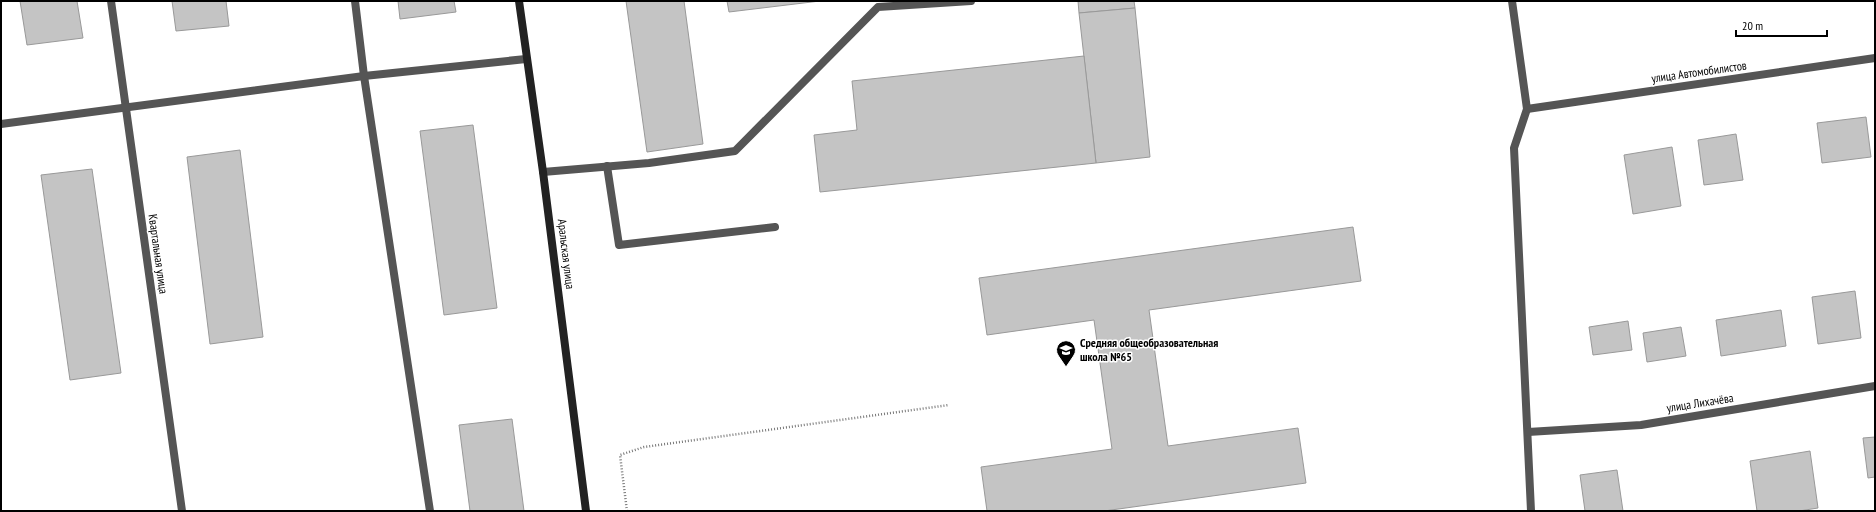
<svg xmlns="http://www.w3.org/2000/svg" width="1876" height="512" viewBox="0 0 1876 512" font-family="'PT Sans Narrow',sans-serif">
<rect width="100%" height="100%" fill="#fff"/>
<g fill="#c4c4c4" stroke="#999">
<path d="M 20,1 L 77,1 L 83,38 L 27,45 Z"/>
<path d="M 172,1 L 226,1 L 229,26 L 176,31 Z"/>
<path d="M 398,1 L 454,1 L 456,12 L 400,19 Z"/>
<path d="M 626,1 L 684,1 L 703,144 L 647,152 Z"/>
<path d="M 727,1 L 820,1 L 729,12 Z"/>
<path d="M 1078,1 L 1134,1 L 1135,8 L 1079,13 Z"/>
<path d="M 1135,8 L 1150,157 L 1096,163 L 1079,13 Z"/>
<path d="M 1084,56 L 1096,163 L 820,192 L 814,135 L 857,130 L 852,81 Z"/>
<path d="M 1866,117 L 1871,157 L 1822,163 L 1817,123 Z"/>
<path d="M 473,125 L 497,308 L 444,315 L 420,131 Z"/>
<path d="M 1736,134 L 1743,180 L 1704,185 L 1698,140 Z"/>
<path d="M 1672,147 L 1681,206 L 1633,214 L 1624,155 Z"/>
<path d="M 240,150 L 263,337 L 210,344 L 187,157 Z"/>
<path d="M 92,169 L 121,373 L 70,380 L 41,175 Z"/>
<path d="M 1353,227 L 1361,281 L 1149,310 L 1168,446 L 1298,428 L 1306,483 L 1104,511 L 987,511 L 981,467 L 1112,449 L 1094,320 L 987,335 L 979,278 Z"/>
<path d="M 1855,291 L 1861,338 L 1818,344 L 1812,297 Z"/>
<path d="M 1781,310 L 1786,346 L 1721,356 L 1716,320 Z"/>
<path d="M 1628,321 L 1632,350 L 1593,355 L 1589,327 Z"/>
<path d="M 1681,327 L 1686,356 L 1647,362 L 1643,333 Z"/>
<path d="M 512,419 L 524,511 L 470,511 L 459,425 Z"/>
<path d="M 1875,437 L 1875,477 L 1868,478 L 1863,438 Z"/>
<path d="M 1810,451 L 1818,508 L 1799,511 L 1757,511 L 1750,461 Z"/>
<path d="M 1617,470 L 1623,511 L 1585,511 L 1580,475 Z"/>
</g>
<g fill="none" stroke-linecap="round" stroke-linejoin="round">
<path stroke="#777" stroke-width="2.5" stroke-dasharray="1 2" stroke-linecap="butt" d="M 627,511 L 620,455 L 644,447 L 949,405"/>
<g stroke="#555" stroke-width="8">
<path d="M 355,1 L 364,76 L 430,511"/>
<path d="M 1512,1 L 1527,109 L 1514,148 L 1531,511"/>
<path d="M 607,166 L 619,245 L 775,227"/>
<path d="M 543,172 L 649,163 L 735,151 L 878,7 L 971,1"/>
</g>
<g stroke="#555" stroke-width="8">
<path d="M 111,1 L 182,511"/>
<path d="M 1527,109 L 1875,58"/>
<path d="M 1,124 L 364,76 L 526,59"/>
<path d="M 1528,432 L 1641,425 L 1875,386"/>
</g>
<path stroke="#222" stroke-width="8" d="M 519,1 L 543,172 L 586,511"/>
</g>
<defs>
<symbol id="school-pin" viewBox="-11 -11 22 30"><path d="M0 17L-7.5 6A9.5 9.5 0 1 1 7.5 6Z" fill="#000" stroke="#fff"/><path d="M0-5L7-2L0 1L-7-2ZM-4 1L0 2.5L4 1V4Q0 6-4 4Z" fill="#fff"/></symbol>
</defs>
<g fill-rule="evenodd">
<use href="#school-pin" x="1055" y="339" width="22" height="30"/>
</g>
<g text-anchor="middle" stroke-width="3" stroke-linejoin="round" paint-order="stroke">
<g font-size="12" fill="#000" stroke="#fff">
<text transform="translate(1699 72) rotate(-8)" y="4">улица Автомобилистов</text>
<text transform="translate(158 254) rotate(82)" y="4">Квартальная улица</text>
<text transform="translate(566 254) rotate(83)" y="4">Аральская улица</text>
<text transform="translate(1700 403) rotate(-9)" y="4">улица Лихачёва</text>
</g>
<g font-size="12" font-weight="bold" fill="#000" stroke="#fff" text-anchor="start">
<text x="1080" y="347">Средняя общеобразовательная<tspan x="1080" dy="14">школа №65</tspan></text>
</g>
</g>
<rect width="1876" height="512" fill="none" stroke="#000000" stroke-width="4"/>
<path d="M1736 30v6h91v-6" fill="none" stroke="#000000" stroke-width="2"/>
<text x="1742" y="30" font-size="12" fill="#000000" stroke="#ffffff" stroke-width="3" paint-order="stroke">20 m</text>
</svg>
